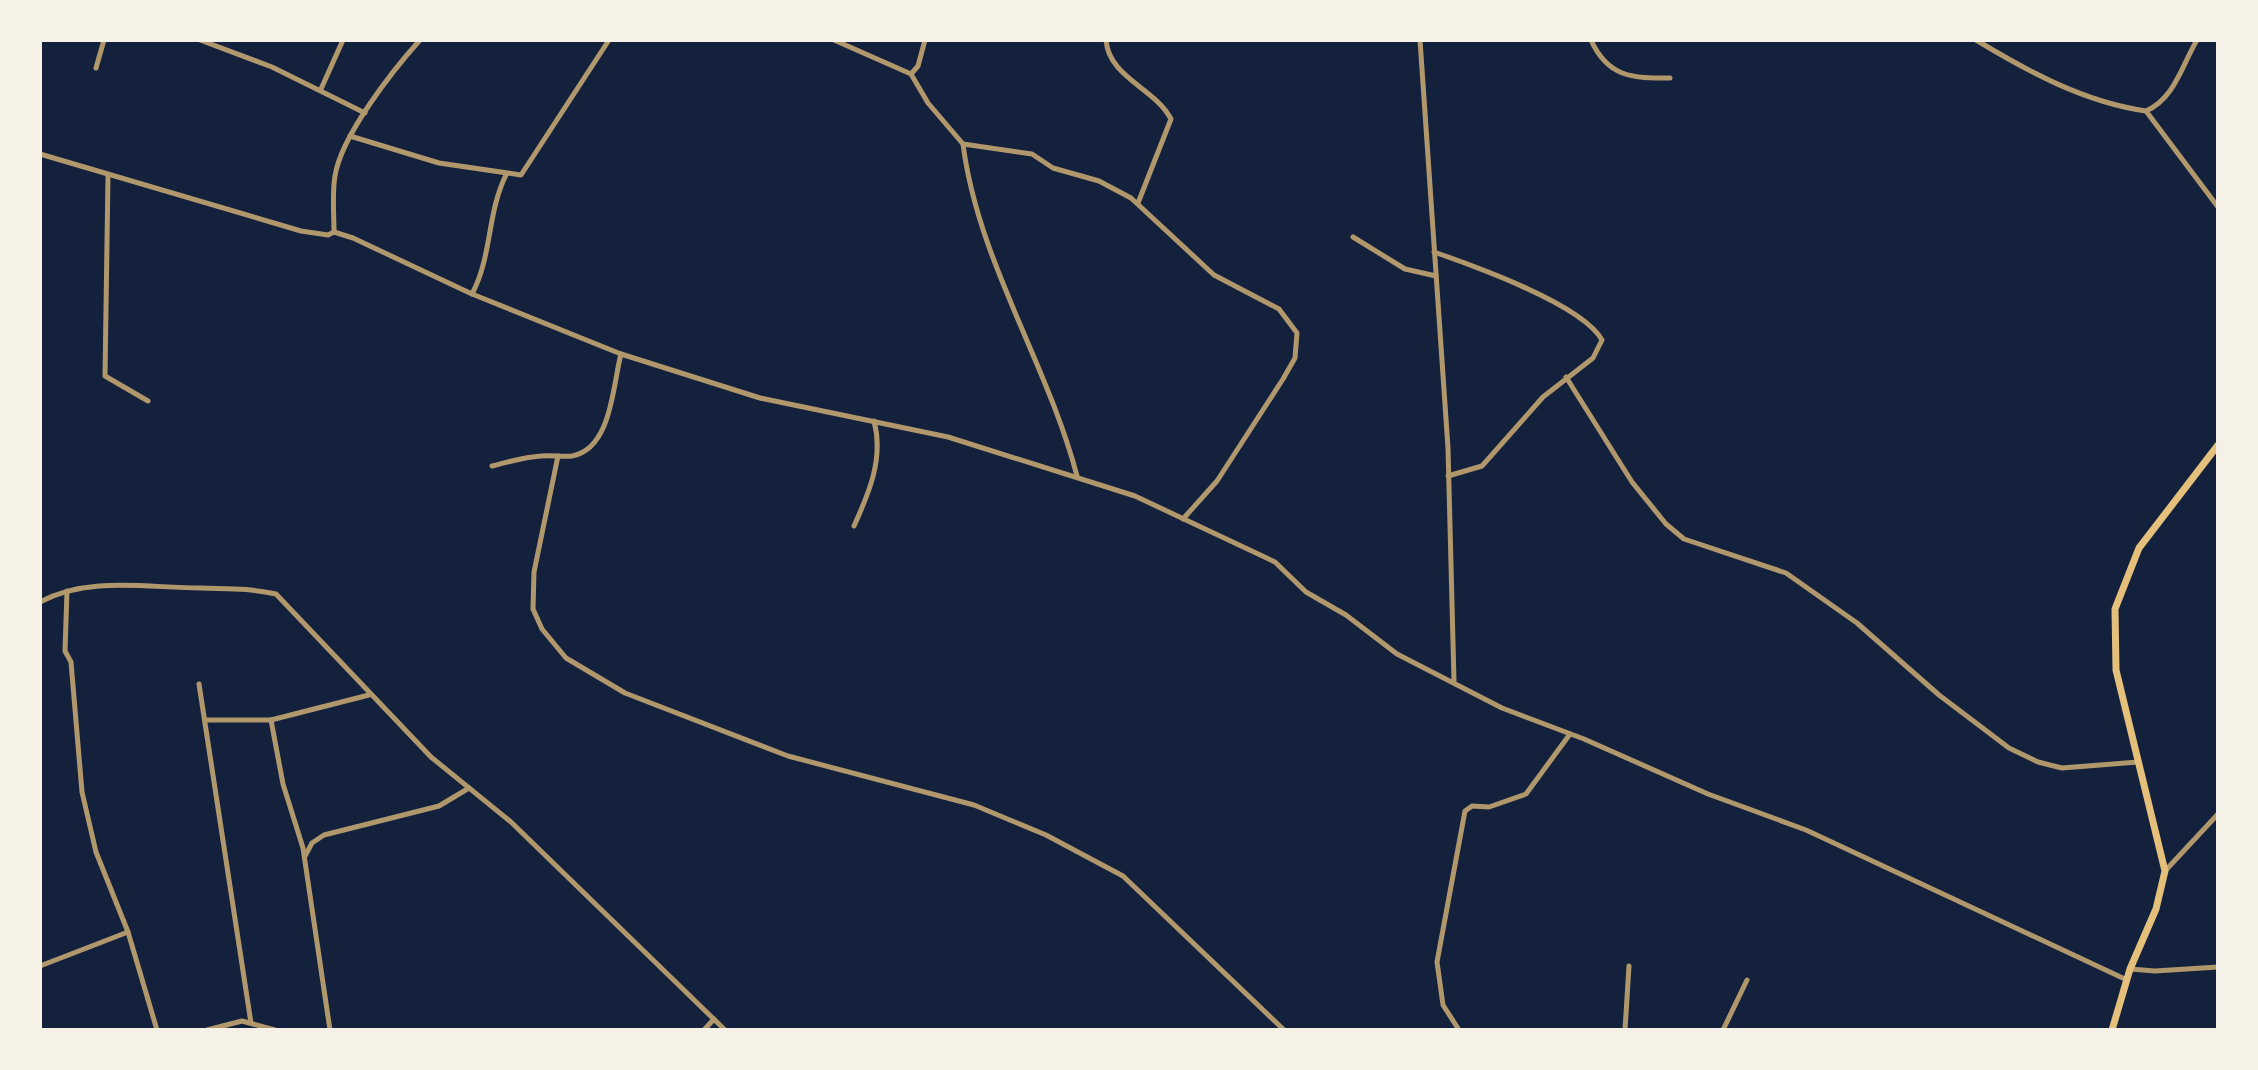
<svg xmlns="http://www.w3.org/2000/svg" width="2258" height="1070" viewBox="0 0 2258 1070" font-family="Figtree,sans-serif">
<rect width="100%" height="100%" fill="#14213d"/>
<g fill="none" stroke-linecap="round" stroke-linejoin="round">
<g stroke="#b1986c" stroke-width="5">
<path d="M 200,40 L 272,67 L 365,113"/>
<path d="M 834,40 L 911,74 L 928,103 L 963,144 L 1032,154 L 1053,168 L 1099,181 L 1131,198 L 1214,275 L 1279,309 L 1297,333 L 1295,358 L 1283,379 L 1217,481 L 1183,519"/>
<path d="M 1106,40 C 1109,78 1155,88 1171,119 L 1138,203"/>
<path d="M 1420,40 L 1448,448 L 1454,681"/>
<path d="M 1591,40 C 1608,78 1633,78 1670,78"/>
<path d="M 1976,40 C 2029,72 2084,102 2146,111 C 2175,98 2182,65 2197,40"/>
<path d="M 96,68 L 104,40"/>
<path d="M 911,74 L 918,66 L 925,40"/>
<path d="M 321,89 L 343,40"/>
<path d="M 2146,111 L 2218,207"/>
<path d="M 350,136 L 439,163 L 521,175 L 609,40"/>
<path d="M 963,144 C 978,261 1047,362 1077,476"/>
<path d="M 40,154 L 301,231 L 328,235 L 334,232 L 353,238 L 472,294 L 621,354 L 760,398 L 948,437 L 1135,496 L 1275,562 L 1306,592 L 1346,615 L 1397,654 L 1502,708 L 1584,739 L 1708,794 L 1806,830 L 2127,980"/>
<path d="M 108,176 L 105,376 L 148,401"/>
<path d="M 334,232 C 334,213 332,193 335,176 C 341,136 393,70 420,40"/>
<path d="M 1353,237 L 1405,269 L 1436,276"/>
<path d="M 1434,252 C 1474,266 1582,304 1602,340 L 1593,358 L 1543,397 L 1482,466 L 1448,476"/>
<path d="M 472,294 C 492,257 487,213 506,175"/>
<path d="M 1566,377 L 1632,482 L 1666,524 L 1684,539 L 1786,573 L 1857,623 L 1939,695 L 2009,748 L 2038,762 L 2062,768 L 2138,762"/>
<path d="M 558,456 L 534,572 L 533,609 L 542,629 L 566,658 L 625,693 L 788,756 L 974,805 L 1046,835 L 1123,876 L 1284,1030"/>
<path d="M 492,466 C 508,462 524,457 541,456 C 551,455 562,457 572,456 C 612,449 613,383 621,354"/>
<path d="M 854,526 C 869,493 884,458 874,421"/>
<path d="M 67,591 L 65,651 L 71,662 L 82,792 L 96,852 L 128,932 L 157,1030"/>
<path d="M 40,602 C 89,576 147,588 201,588 C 229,589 248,588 276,594 L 431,757 L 511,822 L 725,1030"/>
<path d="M 199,684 L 251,1023"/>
<path d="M 205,720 L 271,720"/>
<path d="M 305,856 L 312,843 L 324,835 L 439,806 L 469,788"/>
<path d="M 2165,871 L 2218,814"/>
<path d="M 40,966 L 128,932"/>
<path d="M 2130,969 L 2155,971 L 2218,967"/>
<path d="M 207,1030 L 242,1021 L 275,1030"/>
<path d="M 330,1030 L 303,848 L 283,784 L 271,720 L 369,695"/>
<path d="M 704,1030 L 714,1019"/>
<path d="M 1459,1030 L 1443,1005 L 1437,962 L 1465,811 L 1472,806 L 1489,807 L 1526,794 L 1570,734"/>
<path d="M 1625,1030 L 1629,966"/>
<path d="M 1723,1030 L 1747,980"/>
</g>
<path stroke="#e5c07b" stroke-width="7" d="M 2112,1030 L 2130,969 L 2156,909 L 2165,871 L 2116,670 L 2115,609 L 2139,548 L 2218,445"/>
</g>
<rect width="2258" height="1070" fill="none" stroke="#f6f1e7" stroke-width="84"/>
</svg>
